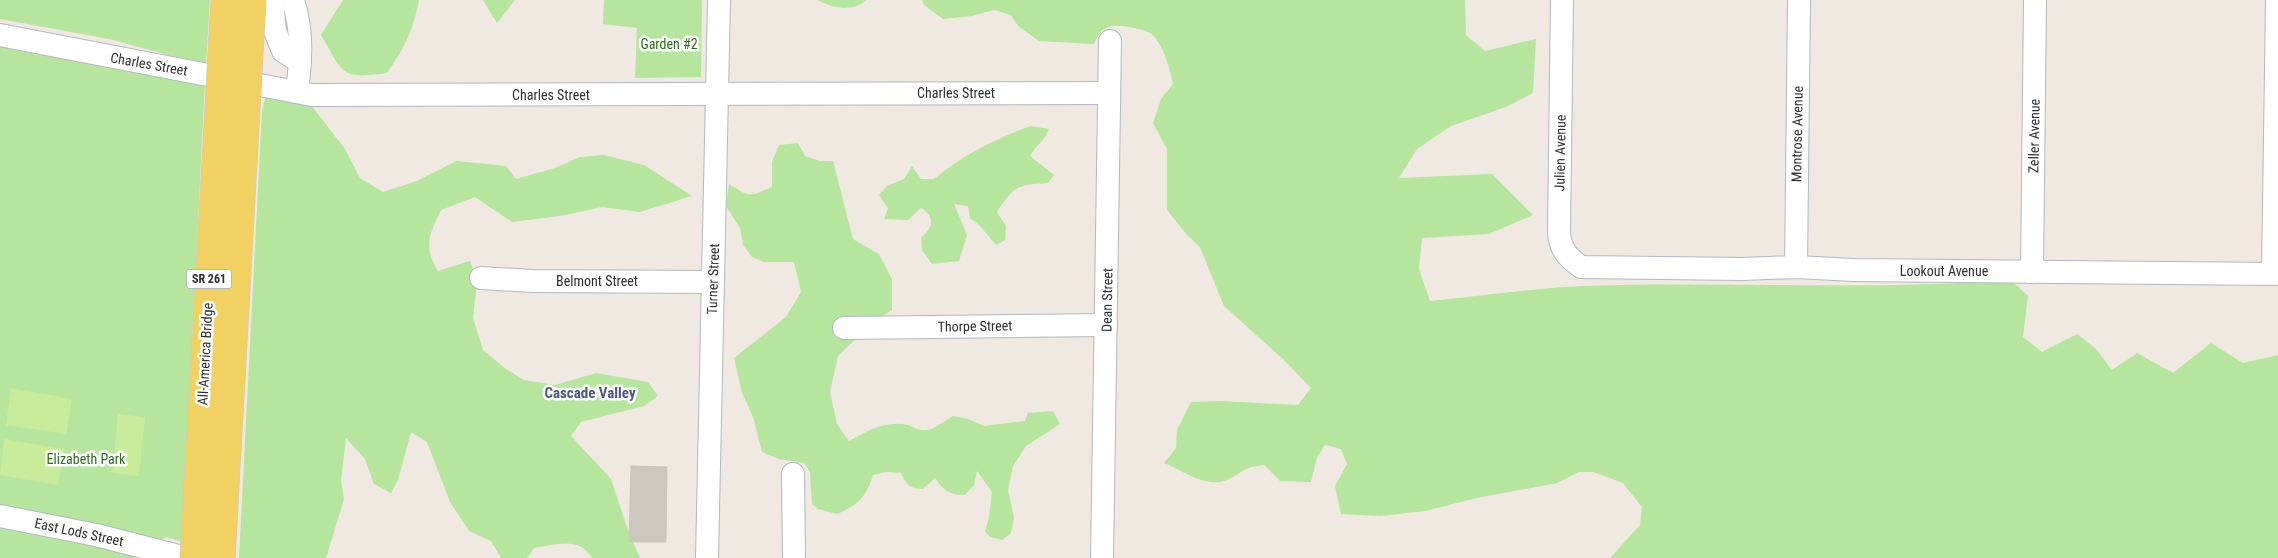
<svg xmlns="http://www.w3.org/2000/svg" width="2278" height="558" viewBox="0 0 2278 558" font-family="'Roboto Condensed',sans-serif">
<rect width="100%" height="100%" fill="#efe9e1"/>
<g fill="#b6e59e">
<path d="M 0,0 L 210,0 L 206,65 L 109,39 L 0,19 Z"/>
<path d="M 343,0 L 419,0 C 413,31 405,47 387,73 C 339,79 345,75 321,35 Z"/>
<path d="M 483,0 L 515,0 L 497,23 Z"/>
<path d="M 604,0 L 702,0 L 701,77 L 635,78 L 637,28 L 603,24 Z"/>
<path d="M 817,0 L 867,0 C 849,13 835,8 817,0 Z"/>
<path d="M 922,0 L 1465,0 L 1466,35 L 1485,51 L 1536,39 L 1533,93 L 1506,107 L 1451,126 L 1417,149 L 1399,178 L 1492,174 L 1533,215 L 1489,234 L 1422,238 L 1419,269 L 1430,301 C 1482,296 1534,288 1585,286 C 1727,281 1869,291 2011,280 L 2028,296 L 2023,337 L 2042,352 L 2077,334 L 2096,349 L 2112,370 L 2137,353 L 2173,373 L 2211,343 L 2243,363 L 2278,355 L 2278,558 L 1610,558 L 1640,525 L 1642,507 L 1623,483 L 1593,472 L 1579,472 L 1557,483 L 1477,498 L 1425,511 L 1381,516 L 1341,514 L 1335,486 L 1347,464 L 1341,449 L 1325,445 L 1317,457 L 1311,482 L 1280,481 L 1264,465 C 1244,467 1246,470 1229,479 C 1208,490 1184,471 1164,463 L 1176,448 L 1177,430 L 1191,402 L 1222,401 L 1298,405 L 1311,388 L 1284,360 L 1224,306 L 1200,247 L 1187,235 L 1167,210 L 1167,149 L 1153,123 L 1161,99 L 1173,84 C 1169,67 1165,49 1153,35 C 1147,29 1117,23 1108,27 C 1101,30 1097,36 1094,44 L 1039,41 L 1018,26 L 1011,15 L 994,10 L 972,16 L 943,19 L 924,5 Z"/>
<path d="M 0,43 L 205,82 L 182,542 L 167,537 L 138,551 L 164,558 L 0,558 Z"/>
<path d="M 268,86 L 311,105 L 345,149 L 360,178 L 383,192 L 417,181 L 456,161 L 506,166 L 516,179 L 555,168 L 580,157 L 604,155 L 644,165 L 692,196 L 640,212 L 602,207 L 560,216 L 512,222 L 475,197 L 441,210 C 429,235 423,246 438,271 L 470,261 L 477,282 L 473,318 L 483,350 L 506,369 L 524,380 L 555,385 L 596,373 L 648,382 L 658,396 L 644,406 L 581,422 L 571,436 L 611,479 L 629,533 L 640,558 L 592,558 C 580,536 554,545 534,548 L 527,558 L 501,558 L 491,541 L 469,531 L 450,502 L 427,442 L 411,432 L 398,480 L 391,493 L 374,484 L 365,459 L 346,438 L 341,481 L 344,499 L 326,558 L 239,558 L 262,111 Z"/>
<path d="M 1031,126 L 1049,129 C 1044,142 1036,145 1030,156 L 1054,175 L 1048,183 C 1016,185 1014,186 997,212 L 1006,226 L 1005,240 L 996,245 C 987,235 981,225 970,218 L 968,206 L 954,204 L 967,235 L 959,261 L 932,264 L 922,250 L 921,238 C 933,227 936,217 921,208 L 908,220 L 884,219 L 888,208 L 879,195 L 887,186 L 904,179 L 912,166 L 921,179 L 934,179 C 961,156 996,138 1031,126 Z"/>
<path d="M 798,143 L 805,156 L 820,161 L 833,161 L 853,239 L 879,254 L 892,279 L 892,310 L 873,322 L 838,356 L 830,392 L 837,424 L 849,441 C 867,431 886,420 908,425 C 914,427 918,431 926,430 C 934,430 945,420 953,416 L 968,419 L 984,426 L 1025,421 L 1028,413 L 1053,411 L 1060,424 L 1026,446 L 1013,466 L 1008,490 L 1014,518 L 1011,533 L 1002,540 L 990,537 L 985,531 L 989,518 L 992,492 L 977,471 L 974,485 L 965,495 C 950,495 944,491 935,478 L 923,489 C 910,489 906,485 901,473 L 886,472 L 873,475 C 865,499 859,504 837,514 L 818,509 L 812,504 L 810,472 L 804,463 L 779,459 L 762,452 L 753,417 L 742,393 L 734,358 L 786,317 L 801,292 L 794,262 L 764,262 L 752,257 L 743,245 L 740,228 L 726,206 L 729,184 C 749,198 751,196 772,187 L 772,162 L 779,145 Z"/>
</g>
<g fill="#c9ec9a">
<path d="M 11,388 L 72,399 L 66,434 L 6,425 Z"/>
<path d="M 118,414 L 145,417 L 139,476 L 112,473 Z"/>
<path d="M 4,439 L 64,449 L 58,485 L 0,475 Z"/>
</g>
<path fill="#cbc7bf" stroke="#cbc5ba" d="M 631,466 L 667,467 L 666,542 L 629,542 Z"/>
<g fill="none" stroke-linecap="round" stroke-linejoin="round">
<defs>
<g id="minor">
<path d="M 272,0 L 275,31 L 283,51 L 300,62"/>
<path d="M 293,0 C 303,32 301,59 297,92"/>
<path d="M 1562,0 L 1559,232 C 1560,249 1567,257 1581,267 L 1742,269 L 1796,267 L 1854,270 L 2278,274"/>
<path d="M 0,35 L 312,95 L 1108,93"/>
<path d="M 1796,267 L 1799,0"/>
<path d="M 2032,272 L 2035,0"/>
<path d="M 2273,274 L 2277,0"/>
<path d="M 481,278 L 533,281 L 712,282"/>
<path d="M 844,328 L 1106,325"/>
<path d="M 793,474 L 794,558"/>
<path d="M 0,516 L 96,535 L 186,558"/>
<path d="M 707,558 L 719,0"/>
<path d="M 1102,558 L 1110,41"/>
</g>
</defs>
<use href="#minor" stroke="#b4b7c1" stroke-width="24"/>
<use href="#minor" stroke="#fff" stroke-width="22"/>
<defs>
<g id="major-bridge">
<path d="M 194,558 L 225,0"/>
<path d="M 221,558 L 252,0"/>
</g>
</defs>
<use href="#major-bridge" stroke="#c9c9c9" stroke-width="29" stroke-linecap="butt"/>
<use href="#major-bridge" stroke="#f2d163" stroke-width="28"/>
</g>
<g text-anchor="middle" stroke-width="5" stroke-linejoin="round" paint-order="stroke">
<rect fill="#fff" stroke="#6d6d6d" stroke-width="1" x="186.5" y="269.5" width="45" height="19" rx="4"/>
<g font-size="12" font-weight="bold" fill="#2e2e2e">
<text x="209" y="283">SR 261</text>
</g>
<g font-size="14" fill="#2c6e1b" stroke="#fff">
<text x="669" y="49">Garden #2</text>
<text x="86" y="464">Elizabeth Park</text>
</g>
<g font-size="14" fill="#2e2e2e" stroke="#fff">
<text transform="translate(149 64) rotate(10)" y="5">Charles Street</text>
<text x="956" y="98">Charles Street</text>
<text x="551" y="100">Charles Street</text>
<text transform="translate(1797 134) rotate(-89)" y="5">Montrose Avenue</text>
<text transform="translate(2034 136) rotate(-89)" y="5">Zeller Avenue</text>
<text transform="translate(1560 153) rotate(-89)" y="5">Julien Avenue</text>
<text x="1944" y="276">Lookout Avenue</text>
<text transform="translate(713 279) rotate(-88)" y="5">Turner Street</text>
<text x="597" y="286">Belmont Street</text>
<text transform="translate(1107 300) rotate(-89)" y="5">Dean Street</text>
<text transform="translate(975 326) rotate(-1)" y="5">Thorpe Street</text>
<text transform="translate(205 354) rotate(-87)" y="5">All-America Bridge</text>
<text transform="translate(79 532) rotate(12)" y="5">East Lods Street</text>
</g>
<g font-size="15" font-weight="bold" fill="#4d5680" stroke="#fff">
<text x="590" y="398">Cascade Valley</text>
</g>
</g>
</svg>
